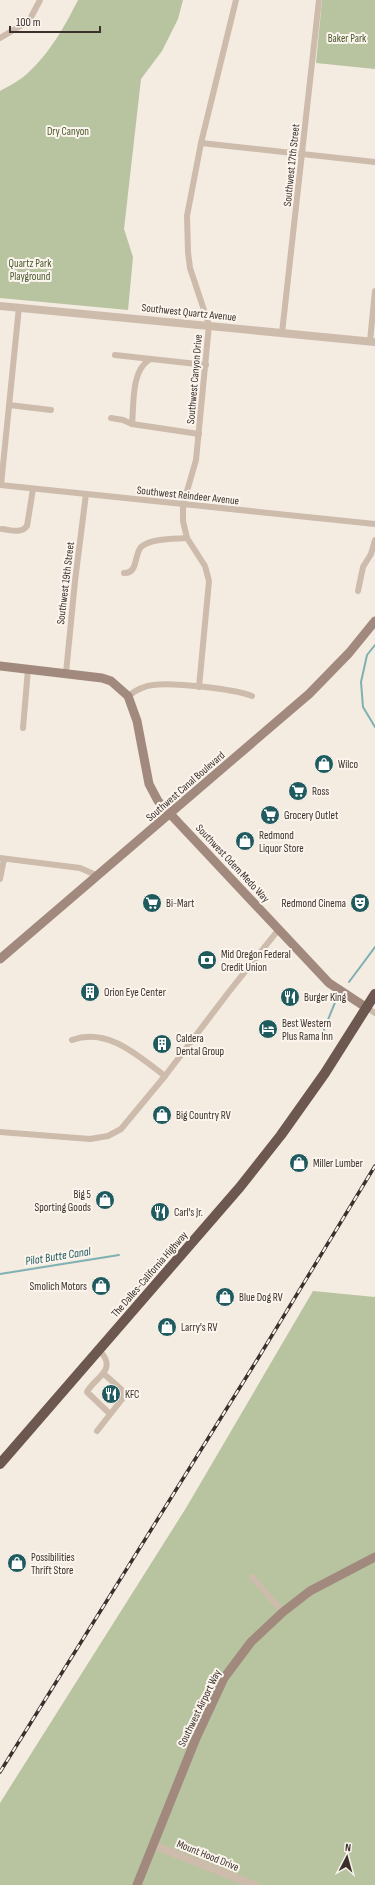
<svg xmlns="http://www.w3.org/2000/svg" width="375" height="1885" viewBox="0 0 375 1885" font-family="'Sofia Sans Condensed',sans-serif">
<rect width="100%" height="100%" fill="#f4ebe1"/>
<g fill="#b8c4a0">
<path d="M 78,0 L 183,0 L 178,19 L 162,51 L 141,79 L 124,229 L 133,257 L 128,310 L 0,298 L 0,91 C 7,87 15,83 22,78 C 47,58 64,28 78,0 Z"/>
<path d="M 322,0 L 375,0 L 375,69 L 316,63 Z"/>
<path d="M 313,1291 L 375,1297 L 375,1885 L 0,1885 L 0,1803 L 186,1508 Z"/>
</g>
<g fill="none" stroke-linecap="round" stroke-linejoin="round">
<g stroke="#7fb0b2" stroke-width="2">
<path d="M 375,645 L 367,655 L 361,682 L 363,707 L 375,727"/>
<path d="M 349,982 L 375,947"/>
<path d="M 321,1037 L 336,1000"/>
<path d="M 0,1274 L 119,1255"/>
</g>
<g stroke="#cdbbac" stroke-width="6">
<path d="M 0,38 L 29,21 L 40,0"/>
<path d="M 201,143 L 375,162"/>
<path d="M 282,333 L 319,0"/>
<path d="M 370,341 L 375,291"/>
<path d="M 115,355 L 206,365"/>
<path d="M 9,405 L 51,410"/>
<path d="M 111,418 L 123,420 L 132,424 L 199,434"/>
<path d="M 132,424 C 134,405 131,371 149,360"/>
<path d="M 0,485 L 375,524"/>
<path d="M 1,485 L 19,307"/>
<path d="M 2,529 C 11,530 21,534 27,526 L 33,489"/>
<path d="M 124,573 C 138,574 134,555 141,547 C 151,538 174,539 187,538"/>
<path d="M 358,591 L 363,567 L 371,554 L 375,540"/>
<path d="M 66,673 L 75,581 L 86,494"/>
<path d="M 199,687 L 209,581 L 205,566 L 187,538 L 183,521 L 183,505 L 196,460 L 209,325 L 190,268 L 188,252 L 187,216 L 201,143 L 236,0"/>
<path d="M 128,696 C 136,690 144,686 153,685 C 173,682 234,689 252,696"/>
<path d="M 23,728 L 28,669"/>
<path d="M 0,858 L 80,868 L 96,875"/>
<path d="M 0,879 L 4,859"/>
<path d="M 367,1008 L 375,1013"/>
<path d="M 72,1040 C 108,1027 138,1056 165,1076"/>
<path d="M 0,1132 L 90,1139 L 108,1136 L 121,1129 L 165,1076 L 228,993 L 279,929"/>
<path d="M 99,1350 C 119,1370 95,1377 87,1392 L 110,1414"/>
<path d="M 97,1431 L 123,1398 L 122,1390 L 104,1374"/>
<path d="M 252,1577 L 283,1612"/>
</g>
<g stroke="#cdbbac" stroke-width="8">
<path d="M 0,306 L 375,342"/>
<path d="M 153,1845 L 254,1885"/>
</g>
<g stroke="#a18a7d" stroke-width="9">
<path d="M 0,666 L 102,678 L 111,681 L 128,696 L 137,721 L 149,784 L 158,801 L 329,983 L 367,1008"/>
<path d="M 0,959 L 309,694 L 349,653 L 375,621"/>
<path d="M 137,1885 L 196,1738 L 224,1678 L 251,1642 L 283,1612 L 310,1591 L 375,1557"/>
</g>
<path stroke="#6c584f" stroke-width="10" d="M 0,1464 L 240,1187 L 281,1135 L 325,1073 L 375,994"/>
<defs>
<path id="rail" d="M 0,1772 L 257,1360 L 375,1166"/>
</defs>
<use href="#rail" stroke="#3b302b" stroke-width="3.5"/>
<use href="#rail" stroke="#fbf5ee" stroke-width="2" stroke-dasharray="6" stroke-linecap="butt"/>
</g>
<defs>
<symbol id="shop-disc" viewBox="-11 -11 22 22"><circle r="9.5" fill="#1f5a5e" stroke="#fbf5ee"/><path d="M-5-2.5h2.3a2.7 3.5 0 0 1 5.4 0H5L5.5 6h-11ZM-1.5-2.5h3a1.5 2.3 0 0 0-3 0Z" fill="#fff"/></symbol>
<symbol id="supermarket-disc" viewBox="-11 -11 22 22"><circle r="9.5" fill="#1f5a5e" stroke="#fbf5ee"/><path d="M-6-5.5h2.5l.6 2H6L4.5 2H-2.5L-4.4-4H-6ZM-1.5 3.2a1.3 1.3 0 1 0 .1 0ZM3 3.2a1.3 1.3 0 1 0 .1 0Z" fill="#fff"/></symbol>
<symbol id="theatre-disc" viewBox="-11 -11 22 22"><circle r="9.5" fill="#1f5a5e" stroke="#fbf5ee"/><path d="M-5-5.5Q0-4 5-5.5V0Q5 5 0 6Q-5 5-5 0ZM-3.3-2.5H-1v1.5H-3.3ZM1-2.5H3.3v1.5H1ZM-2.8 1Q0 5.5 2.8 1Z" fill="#fff"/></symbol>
<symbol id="bank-disc" viewBox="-11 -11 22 22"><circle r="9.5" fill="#1f5a5e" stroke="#fbf5ee"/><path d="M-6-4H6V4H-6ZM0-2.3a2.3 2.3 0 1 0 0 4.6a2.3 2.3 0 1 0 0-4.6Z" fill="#fff"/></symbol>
<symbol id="building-disc" viewBox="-11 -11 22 22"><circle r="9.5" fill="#1f5a5e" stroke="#fbf5ee"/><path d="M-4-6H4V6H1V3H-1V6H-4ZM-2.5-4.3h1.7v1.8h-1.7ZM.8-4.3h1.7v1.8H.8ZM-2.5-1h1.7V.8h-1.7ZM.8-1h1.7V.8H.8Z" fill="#fff"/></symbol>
<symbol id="restaurant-disc" viewBox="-11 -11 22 22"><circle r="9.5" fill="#1f5a5e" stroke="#fbf5ee"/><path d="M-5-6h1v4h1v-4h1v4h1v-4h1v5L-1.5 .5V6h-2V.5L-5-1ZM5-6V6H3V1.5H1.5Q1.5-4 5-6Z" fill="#fff"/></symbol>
<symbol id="hotel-disc" viewBox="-11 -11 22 22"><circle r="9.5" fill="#1f5a5e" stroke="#fbf5ee"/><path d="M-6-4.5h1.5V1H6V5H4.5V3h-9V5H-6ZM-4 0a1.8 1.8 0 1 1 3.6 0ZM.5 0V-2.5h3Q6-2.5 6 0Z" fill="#fff"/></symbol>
</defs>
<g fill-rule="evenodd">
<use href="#shop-disc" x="313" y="753" width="22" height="22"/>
<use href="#supermarket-disc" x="287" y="780" width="22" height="22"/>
<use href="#supermarket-disc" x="259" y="804" width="22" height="22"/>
<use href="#shop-disc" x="234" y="830" width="22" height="22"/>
<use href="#supermarket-disc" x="141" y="892" width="22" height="22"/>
<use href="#theatre-disc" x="349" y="892" width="22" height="22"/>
<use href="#bank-disc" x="196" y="949" width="22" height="22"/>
<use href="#building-disc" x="79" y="981" width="22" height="22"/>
<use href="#restaurant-disc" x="279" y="986" width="22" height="22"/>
<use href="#hotel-disc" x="257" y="1018" width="22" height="22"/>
<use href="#building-disc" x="151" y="1033" width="22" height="22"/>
<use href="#shop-disc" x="151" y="1104" width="22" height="22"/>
<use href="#shop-disc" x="288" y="1152" width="22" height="22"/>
<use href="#shop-disc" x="94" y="1189" width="22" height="22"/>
<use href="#restaurant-disc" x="149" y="1201" width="22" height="22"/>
<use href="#shop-disc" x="90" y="1275" width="22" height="22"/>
<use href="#shop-disc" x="214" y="1286" width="22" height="22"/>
<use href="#shop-disc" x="156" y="1316" width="22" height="22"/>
<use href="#restaurant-disc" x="100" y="1383" width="22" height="22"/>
<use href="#shop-disc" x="6" y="1552" width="22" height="22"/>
</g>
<g text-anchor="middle" stroke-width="4" stroke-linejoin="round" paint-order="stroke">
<g font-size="11" fill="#4a5a2e" stroke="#fbf5ee">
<text x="347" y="42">Baker Park</text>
<text x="68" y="135">Dry Canyon</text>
<text x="30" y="267">Quartz Park<tspan x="30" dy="13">Playground</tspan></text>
</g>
<g font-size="11" fill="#3b302b" stroke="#fbf5ee">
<text transform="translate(291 165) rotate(-84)" y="4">Southwest 17th Street</text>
<text transform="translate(189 312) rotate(6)" y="4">Southwest Quartz Avenue</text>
<text transform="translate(194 379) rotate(-85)" y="4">Southwest Canyon Drive</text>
<text transform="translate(188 495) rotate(6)" y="4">Southwest Reindeer Avenue</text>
<text transform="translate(65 583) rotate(-83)" y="4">Southwest 19th Street</text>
<text transform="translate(185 786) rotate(-41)" y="4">Southwest Canal Boulevard</text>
<text transform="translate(233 863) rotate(47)" y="4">Southwest Odem Medo Way</text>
<text transform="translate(149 1274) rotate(-49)" y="4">The Dalles-California Highway</text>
<text transform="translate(199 1708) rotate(-64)" y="4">Southwest Airport Way</text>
<text transform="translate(208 1855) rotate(22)" y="4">Mount Hood Drive</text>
</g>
<g font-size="11" fill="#3b302b" stroke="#fbf5ee" text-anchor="start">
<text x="338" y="768">Wilco</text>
<text x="312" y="795">Ross</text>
<text x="284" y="819">Grocery Outlet</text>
<text x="259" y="839">Redmond<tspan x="259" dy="13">Liquor Store</tspan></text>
<text x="166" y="907">Bi-Mart</text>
<text x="346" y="907" text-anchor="end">Redmond Cinema</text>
<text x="221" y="958">Mid Oregon Federal<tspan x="221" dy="13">Credit Union</tspan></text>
<text x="104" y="996">Orion Eye Center</text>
<text x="304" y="1001">Burger King</text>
<text x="282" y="1027">Best Western<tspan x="282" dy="13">Plus Rama Inn</tspan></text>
<text x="176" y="1042">Caldera<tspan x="176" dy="13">Dental Group</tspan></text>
<text x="176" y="1119">Big Country RV</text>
<text x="313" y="1167">Miller Lumber</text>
<text x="91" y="1198" text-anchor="end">Big 5<tspan x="91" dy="13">Sporting Goods</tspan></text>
<text x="174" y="1216">Carl's Jr.</text>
<text x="87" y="1290" text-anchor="end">Smolich Motors</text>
<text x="239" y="1301">Blue Dog RV</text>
<text x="181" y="1331">Larry's RV</text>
<text x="125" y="1398">KFC</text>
<text x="31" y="1561">Possibilities<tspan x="31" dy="13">Thrift Store</tspan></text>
</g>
<g font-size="12" font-style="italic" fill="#1f5a5e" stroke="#fbf5ee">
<text transform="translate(58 1256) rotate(-9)" y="4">Pilot Butte Canal</text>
</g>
</g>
<g transform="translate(347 1857) rotate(6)" stroke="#fbf5ee" stroke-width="3" paint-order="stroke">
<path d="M0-3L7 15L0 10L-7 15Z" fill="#3b302b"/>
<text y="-6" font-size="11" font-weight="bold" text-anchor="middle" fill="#3b302b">N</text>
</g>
<path d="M10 26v6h90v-6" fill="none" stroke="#3b302b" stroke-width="2"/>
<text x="16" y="26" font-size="12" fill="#3b302b" stroke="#fbf5ee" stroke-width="3" paint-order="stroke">100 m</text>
</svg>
